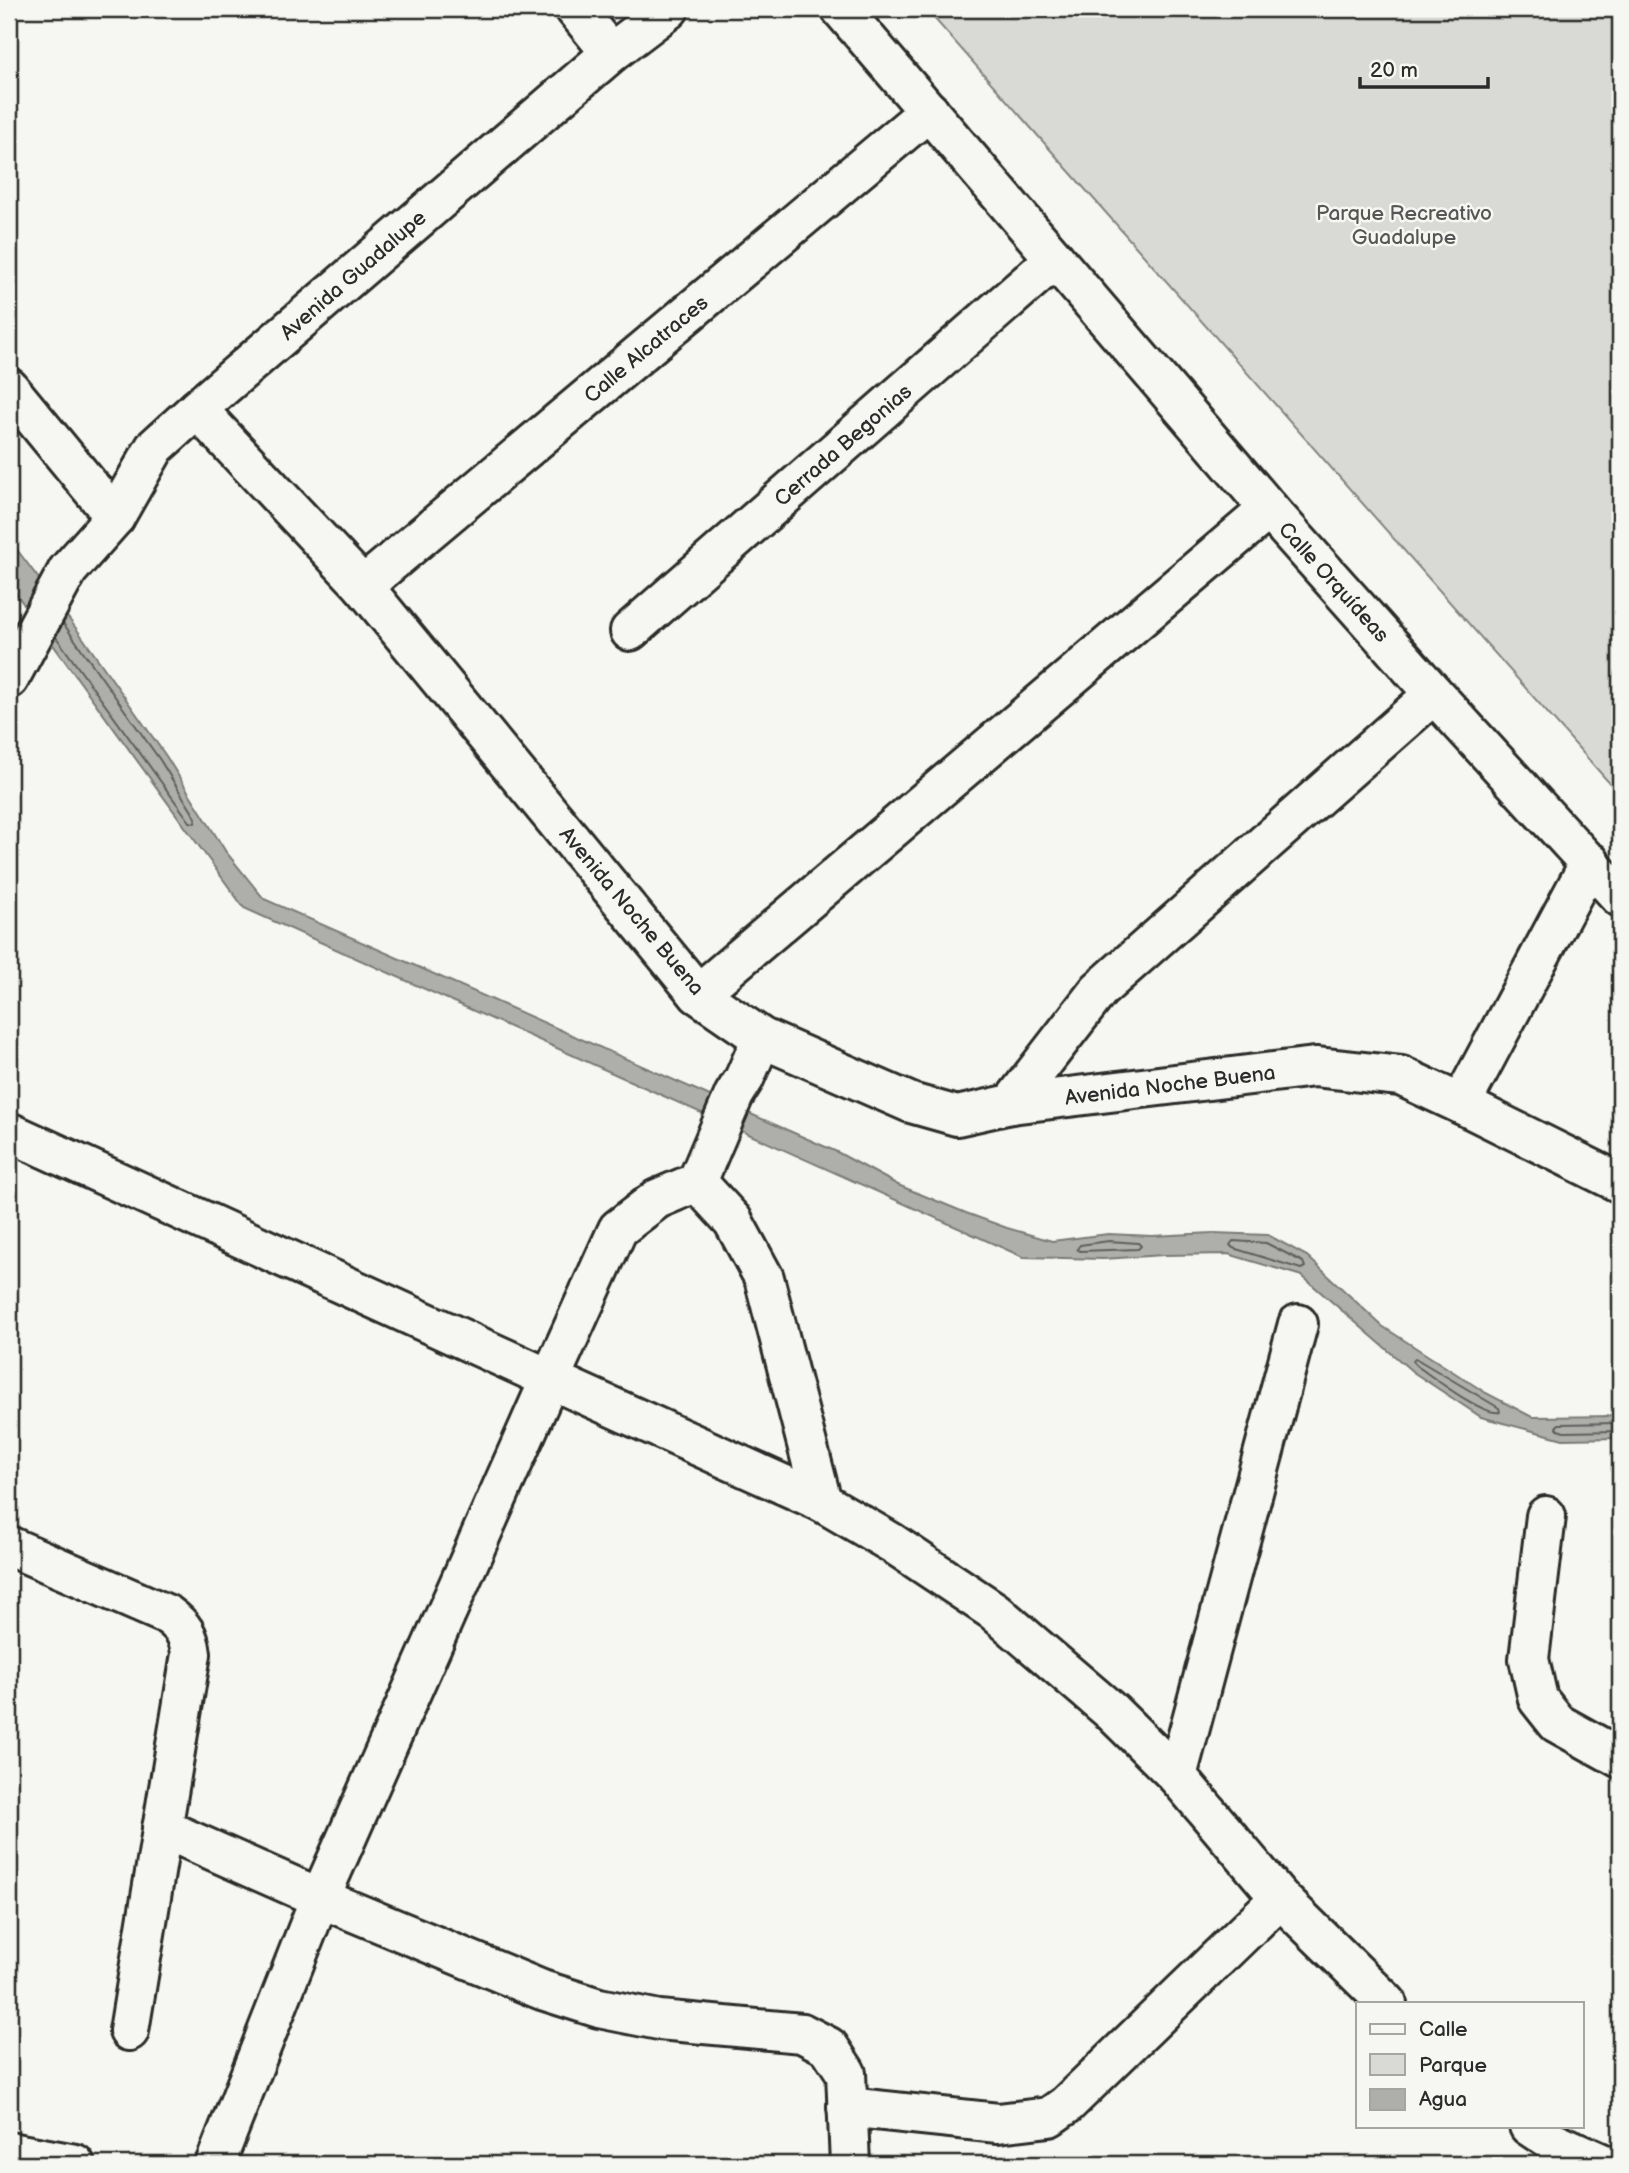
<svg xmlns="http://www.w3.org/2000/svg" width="1629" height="2173" viewBox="0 0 1629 2173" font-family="'Balsamiq Sans',sans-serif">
<rect width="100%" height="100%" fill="#f6f6f2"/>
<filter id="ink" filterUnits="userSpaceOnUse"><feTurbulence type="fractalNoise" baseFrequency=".0143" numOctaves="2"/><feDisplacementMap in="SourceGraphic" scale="14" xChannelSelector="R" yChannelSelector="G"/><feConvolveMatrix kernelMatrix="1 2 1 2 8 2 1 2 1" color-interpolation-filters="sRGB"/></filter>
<g filter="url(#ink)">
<path fill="#d9d9d5" stroke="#828280" stroke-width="2" d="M 926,9 L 1620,9 L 1620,795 Z"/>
<path fill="#aeaeab" stroke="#7a7a78" stroke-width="2" d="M 9,539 L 78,631 L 166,756 L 226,852 L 264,899 L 837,1152 L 898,1185 L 966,1213 L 1007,1228 L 1052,1241 L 1108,1234 L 1152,1236 L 1213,1233 L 1268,1235 L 1307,1256 L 1382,1326 L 1486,1393 L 1532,1417 L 1620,1416 L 1620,1438 L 1563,1439 L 1481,1417 L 1413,1372 L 1302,1276 L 1228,1254 L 1164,1255 L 1103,1259 L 1023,1257 L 244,908 L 9,584 Z"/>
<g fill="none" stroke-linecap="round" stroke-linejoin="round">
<g stroke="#5f5f5e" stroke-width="2">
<path d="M 56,637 L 190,822 L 195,823 L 196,818 L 160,760 L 63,623"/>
<path d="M 1109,1241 L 1138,1243 L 1141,1246 L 1138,1249 L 1080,1251 L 1077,1249 L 1080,1245 Z"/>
<path d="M 1233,1241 L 1266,1243 L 1303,1262 L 1305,1267 L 1301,1269 L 1233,1248 L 1230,1245 Z"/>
<path d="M 1415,1358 L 1499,1408 L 1500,1412 C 1483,1416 1434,1378 1417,1366 L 1413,1362 Z"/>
<path d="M 1620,1423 L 1559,1424 L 1556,1427 L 1558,1430 L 1564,1432 L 1620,1431"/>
</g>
<defs>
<g id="minor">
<path d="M 575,9 L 611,53"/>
<path d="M 841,9 L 1269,509 L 1434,694 L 1620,897"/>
<path d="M 9,388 L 115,517"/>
<path d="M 197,409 L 363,586 L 698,994 L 762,1038 L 911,1103 L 957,1116 L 1011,1104 L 1315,1067 L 1401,1076 L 1461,1104 L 1620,1183"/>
<path d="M 363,586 L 929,111"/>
<path d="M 630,631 L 1055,259"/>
<path d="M 9,679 L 68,570 L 115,517 L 155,447 L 197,409 L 611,53 L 669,9"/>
<path d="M 698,994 L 1269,509"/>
<path d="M 762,1038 L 744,1079 L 734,1095 L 697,1182 L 733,1221 L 764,1278 L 822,1502 L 892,1543 L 994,1611 L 1112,1712 L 1177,1776 L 1280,1898 L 1387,2003"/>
<path d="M 1011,1104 L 1099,990 L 1434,694"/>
<path d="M 1461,1104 L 1590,862"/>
<path d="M 9,1132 L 550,1379 L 618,1229 L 657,1199 L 697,1182"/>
<path d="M 1546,1516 L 1529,1659 L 1538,1699 L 1557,1723 L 1620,1758"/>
<path d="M 9,1546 L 168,1615 C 183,1626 189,1635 191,1654 L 129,2031"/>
<path d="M 1177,1776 L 1298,1324"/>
<path d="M 162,1828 L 320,1898 L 542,1990 L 599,2008 L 659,2020 L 802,2033 L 829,2047 L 846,2073 L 850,2164"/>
<path d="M 847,2107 L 998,2123 L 1049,2117 L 1066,2105 L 1280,1898"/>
<path d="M 1529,2126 L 1550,2140 L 1604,2164"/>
<path d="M 9,2152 L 75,2164"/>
<path d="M 215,2164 L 320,1898 L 550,1379 L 822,1502"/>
</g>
</defs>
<use href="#minor" stroke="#2b2b2b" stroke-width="44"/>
<use href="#minor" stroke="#f6f6f2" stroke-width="38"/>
</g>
</g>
<g text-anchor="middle" stroke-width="5" stroke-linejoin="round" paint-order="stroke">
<g font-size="21" fill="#565656" stroke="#f6f6f2">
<text x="1404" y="220">Parque Recreativo<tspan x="1404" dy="24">Guadalupe</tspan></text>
</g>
<g font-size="21" fill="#2b2b2b" stroke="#f6f6f2">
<text transform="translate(353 275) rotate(-41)" y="7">Avenida Guadalupe</text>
<text transform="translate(646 349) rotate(-40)" y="7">Calle Alcatraces</text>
<text transform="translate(843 445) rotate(-41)" y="7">Cerrada Begonias</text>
<text transform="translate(1334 582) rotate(48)" y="7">Calle Orquídeas</text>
<text transform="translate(632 911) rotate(50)" y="7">Avenida Noche Buena</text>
<text transform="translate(1170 1085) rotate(-7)" y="7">Avenida Noche Buena</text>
</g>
</g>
<rect width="1629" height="2173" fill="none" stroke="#f6f6f2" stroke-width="35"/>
<rect x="18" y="18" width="1594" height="2138" fill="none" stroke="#2b2b2b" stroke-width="2.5" filter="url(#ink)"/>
<rect x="1356" y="2002" width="228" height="126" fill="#f6f6f2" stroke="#a5a5a2" stroke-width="2"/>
<rect x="1370" y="2024" width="35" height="10" fill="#f6f6f2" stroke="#a5a5a2" stroke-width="2"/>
<text x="1419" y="2036" font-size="21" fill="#2b2b2b">Calle</text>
<rect x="1370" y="2054" width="35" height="21" fill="#d9d9d5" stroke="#a5a5a2" stroke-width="2"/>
<text x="1419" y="2072" font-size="21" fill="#2b2b2b">Parque</text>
<rect x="1370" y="2089" width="35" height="21" fill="#aeaeab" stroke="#a5a5a2" stroke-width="2"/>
<text x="1419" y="2106" font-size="21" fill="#2b2b2b">Agua</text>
<path d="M1360 77v10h128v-10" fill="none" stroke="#2b2b2b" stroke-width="3.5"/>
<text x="1370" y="77" font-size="21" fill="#2b2b2b" stroke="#f6f6f2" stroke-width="5" paint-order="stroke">20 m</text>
</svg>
